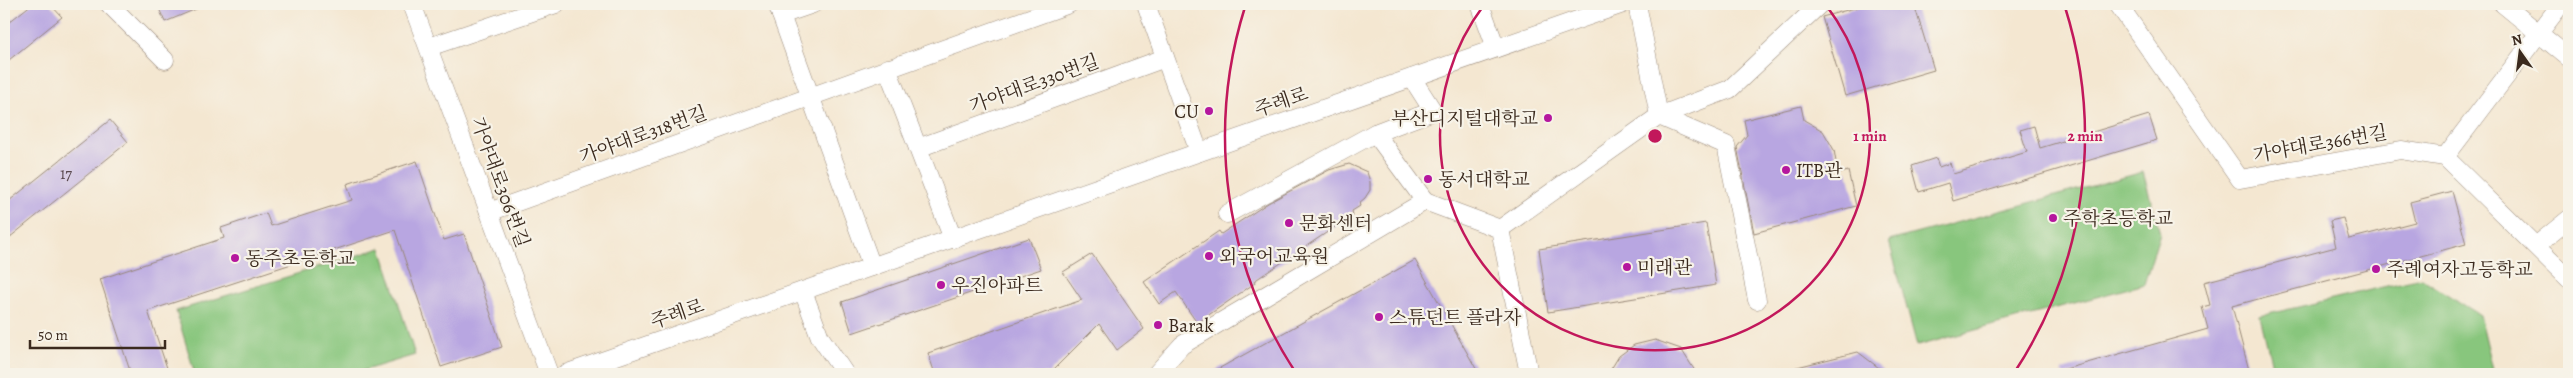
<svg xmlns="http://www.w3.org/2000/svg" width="2573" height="378" viewBox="0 0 2573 378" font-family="Alegreya,'Noto Serif KR',serif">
<rect width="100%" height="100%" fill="#f7f3e8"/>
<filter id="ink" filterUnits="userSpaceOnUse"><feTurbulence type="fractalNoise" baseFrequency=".02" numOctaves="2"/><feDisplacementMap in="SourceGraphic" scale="10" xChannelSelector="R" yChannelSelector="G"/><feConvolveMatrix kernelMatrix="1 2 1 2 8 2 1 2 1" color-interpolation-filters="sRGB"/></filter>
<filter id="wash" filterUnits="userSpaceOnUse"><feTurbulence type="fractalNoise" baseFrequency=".0096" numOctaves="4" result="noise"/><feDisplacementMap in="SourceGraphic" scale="20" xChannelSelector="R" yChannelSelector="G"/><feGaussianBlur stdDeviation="1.12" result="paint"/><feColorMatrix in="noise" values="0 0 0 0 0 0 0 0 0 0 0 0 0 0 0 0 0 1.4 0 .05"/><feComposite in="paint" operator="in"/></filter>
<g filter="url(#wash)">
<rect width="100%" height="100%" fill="#f4e7d1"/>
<g fill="#88c67d" stroke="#62784e">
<path d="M 2143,172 L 2160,233 L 2144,284 L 1917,346 L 1889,241 Z"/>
<path d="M 381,248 L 415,355 L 352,374 L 195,374 L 176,311 Z"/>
<path d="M 2421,278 L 2480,315 L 2494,373 L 2274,374 L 2260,316 Z"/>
</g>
<g id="blocks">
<g fill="#b8a6e1">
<path d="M 32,4 L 50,4 L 62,17 L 4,64 L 4,26 Z"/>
<path d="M 157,4 L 208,4 L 165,22 Z"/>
<path d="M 1869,4 L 1914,4 L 1934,70 L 1845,96 L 1822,17 Z"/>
<path d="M 1801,106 L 1804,120 L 1823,131 L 1834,150 L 1838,174 L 1848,171 L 1856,206 L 1754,233 L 1737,147 L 1747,135 L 1744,120 Z"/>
<path d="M 2149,115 L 2157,140 L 1953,201 L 1948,183 L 1919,192 L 1912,166 L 1936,158 L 1939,167 L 1950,163 L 1953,174 L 2027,152 L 2020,130 L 2034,126 L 2040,148 Z"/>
<path d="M 110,120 L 128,142 L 4,242 L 4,205 Z"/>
<path d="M 417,161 L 444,240 L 464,234 L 502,347 L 441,367 L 395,230 L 148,311 L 169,374 L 131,374 L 100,279 L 224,238 L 221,228 L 266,213 L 271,226 L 352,200 L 347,184 Z"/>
<path d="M 1349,164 L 1367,172 L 1370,182 L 1370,190 L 1365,198 L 1359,203 L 1360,206 L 1352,211 L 1353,215 L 1254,281 L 1255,283 L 1197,323 L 1176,292 L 1159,304 L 1144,282 L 1219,231 L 1221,234 L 1268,203 L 1329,170 Z"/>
<path d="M 2452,191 L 2466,244 L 2232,306 L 2250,374 L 2063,374 L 2062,370 L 2208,329 L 2202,307 L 2210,305 L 2204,282 L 2336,247 L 2330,221 L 2343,218 L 2349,239 L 2415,222 L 2410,202 Z"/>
<path d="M 1706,223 L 1716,285 L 1548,312 L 1539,249 Z"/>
<path d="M 1029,238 L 1041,269 L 852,333 L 842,302 Z"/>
<path d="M 1092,254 L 1144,329 L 1117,350 L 1099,324 L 1049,374 L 935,374 L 928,353 L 1082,300 L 1063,272 Z"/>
<path d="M 1415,260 L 1479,374 L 1209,374 Z"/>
<path d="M 1655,340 L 1681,349 L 1697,374 L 1608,374 L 1619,356 L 1634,345 Z"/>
<path d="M 1858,352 L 1887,374 L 1790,374 L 1789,369 Z"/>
</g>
</g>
</g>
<g filter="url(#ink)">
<use href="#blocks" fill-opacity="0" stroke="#988878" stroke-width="1"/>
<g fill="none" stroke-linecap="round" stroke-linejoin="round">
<defs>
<g id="minor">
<path d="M 109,4 L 165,60"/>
<path d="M 412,4 L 549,374"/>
<path d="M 777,4 L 872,267"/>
<path d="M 1146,4 L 1199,152"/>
<path d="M 1480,4 L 1496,48"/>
<path d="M 1637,4 L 1659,116"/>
<path d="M 2118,4 L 2240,179 L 2401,150 L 2445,157 L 2569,279"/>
<path d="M 2503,4 L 2569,58"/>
<path d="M 781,15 L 813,4"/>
<path d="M 429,47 L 556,4"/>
<path d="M 887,68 L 953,239"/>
<path d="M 1412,78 L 1433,111 L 1375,133 L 1425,201"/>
<path d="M 1659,116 L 1726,145 L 1757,300"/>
<path d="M 918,148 L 1165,58"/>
<path d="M 2445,157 L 2561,4"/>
<path d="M 489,212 L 1069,4"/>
<path d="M 1227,214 L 1375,133"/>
<path d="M 1500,229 L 1659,116 L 1730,89 L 1820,4"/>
<path d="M 2537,245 L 2569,219"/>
<path d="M 803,291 L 820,337 L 845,374"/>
<path d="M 565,374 L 1623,4"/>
<path d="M 1156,374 L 1182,345 L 1425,201 L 1500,229 L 1529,374"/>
</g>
</defs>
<use href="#minor" stroke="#988878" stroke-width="19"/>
<use href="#minor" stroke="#fff" stroke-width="18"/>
</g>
</g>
<g fill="none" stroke="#c2185b" stroke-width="2.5">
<path d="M1826 5A215 215 0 1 1 1484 5"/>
<path d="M1296 373A430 430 0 0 1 1245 7M2065 7A430 430 0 0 1 2014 373"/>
</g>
<g fill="#b5179e" stroke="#f7f3e8" stroke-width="2">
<circle cx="1209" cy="111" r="5"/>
<circle cx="1548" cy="118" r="5"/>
<circle cx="1786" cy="170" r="5"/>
<circle cx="1428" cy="179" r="5"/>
<circle cx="2053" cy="218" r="5"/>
<circle cx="1289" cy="223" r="5"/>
<circle cx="1209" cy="256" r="5"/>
<circle cx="235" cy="258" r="5"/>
<circle cx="1627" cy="267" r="5"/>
<circle cx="2376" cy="269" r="5"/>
<circle cx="941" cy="285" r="5"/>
<circle cx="1379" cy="317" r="5"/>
<circle cx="1158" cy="325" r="5"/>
</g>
<g text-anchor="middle" stroke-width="4.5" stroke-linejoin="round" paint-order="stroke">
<g font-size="16" fill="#5a494f">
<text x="66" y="179">17</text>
</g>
<g font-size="19" fill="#3b2a1e" stroke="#f7f3e8">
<text transform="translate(1034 83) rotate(-20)" y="7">가야대로330번길</text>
<text transform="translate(1281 101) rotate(-19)" y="7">주례로</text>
<text transform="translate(643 134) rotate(-20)" y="7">가야대로318번길</text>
<text transform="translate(2320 143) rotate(-10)" y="7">가야대로366번길</text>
<text transform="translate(501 182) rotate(70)" y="7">가야대로306번길</text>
<text transform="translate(677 313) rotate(-19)" y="7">주례로</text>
</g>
<g font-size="19" fill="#3b2a1e" stroke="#f7f3e8" text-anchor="start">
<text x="1199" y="118" text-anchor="end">CU</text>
<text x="1538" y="125" text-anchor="end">부산디지털대학교</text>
<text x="1796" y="177">ITB관</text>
<text x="1438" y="186">동서대학교</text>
<text x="2063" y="225">주학초등학교</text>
<text x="1299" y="230">문화센터</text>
<text x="1219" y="263">외국어교육원</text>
<text x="245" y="265">동주초등학교</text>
<text x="1637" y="274">미래관</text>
<text x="2386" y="276">주례여자고등학교</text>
<text x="951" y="292">우진아파트</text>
<text x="1389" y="324">스튜던트 플라자</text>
<text x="1168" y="332">Barak</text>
</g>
</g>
<circle cx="1655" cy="136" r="8" fill="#c2185b" stroke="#f7f3e8" stroke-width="2.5"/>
<g font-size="15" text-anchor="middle" font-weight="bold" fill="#c2185b" stroke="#f7f3e8" stroke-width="4.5" stroke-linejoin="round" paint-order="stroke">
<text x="1870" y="141">1 min</text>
<text x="2085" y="141">2 min</text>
</g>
<rect width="2573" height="378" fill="none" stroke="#f7f3e8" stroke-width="20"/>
<g transform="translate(2520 52) rotate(346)" stroke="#f7f3e8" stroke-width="4" paint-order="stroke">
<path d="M0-4L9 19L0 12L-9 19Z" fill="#3b2a1e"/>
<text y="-8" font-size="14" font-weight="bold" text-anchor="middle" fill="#3b2a1e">N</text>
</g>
<path d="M30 340v8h135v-8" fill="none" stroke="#3b2a1e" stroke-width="2.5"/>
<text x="38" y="340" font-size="15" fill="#3b2a1e" stroke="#f7f3e8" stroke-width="4" paint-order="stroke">50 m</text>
</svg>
